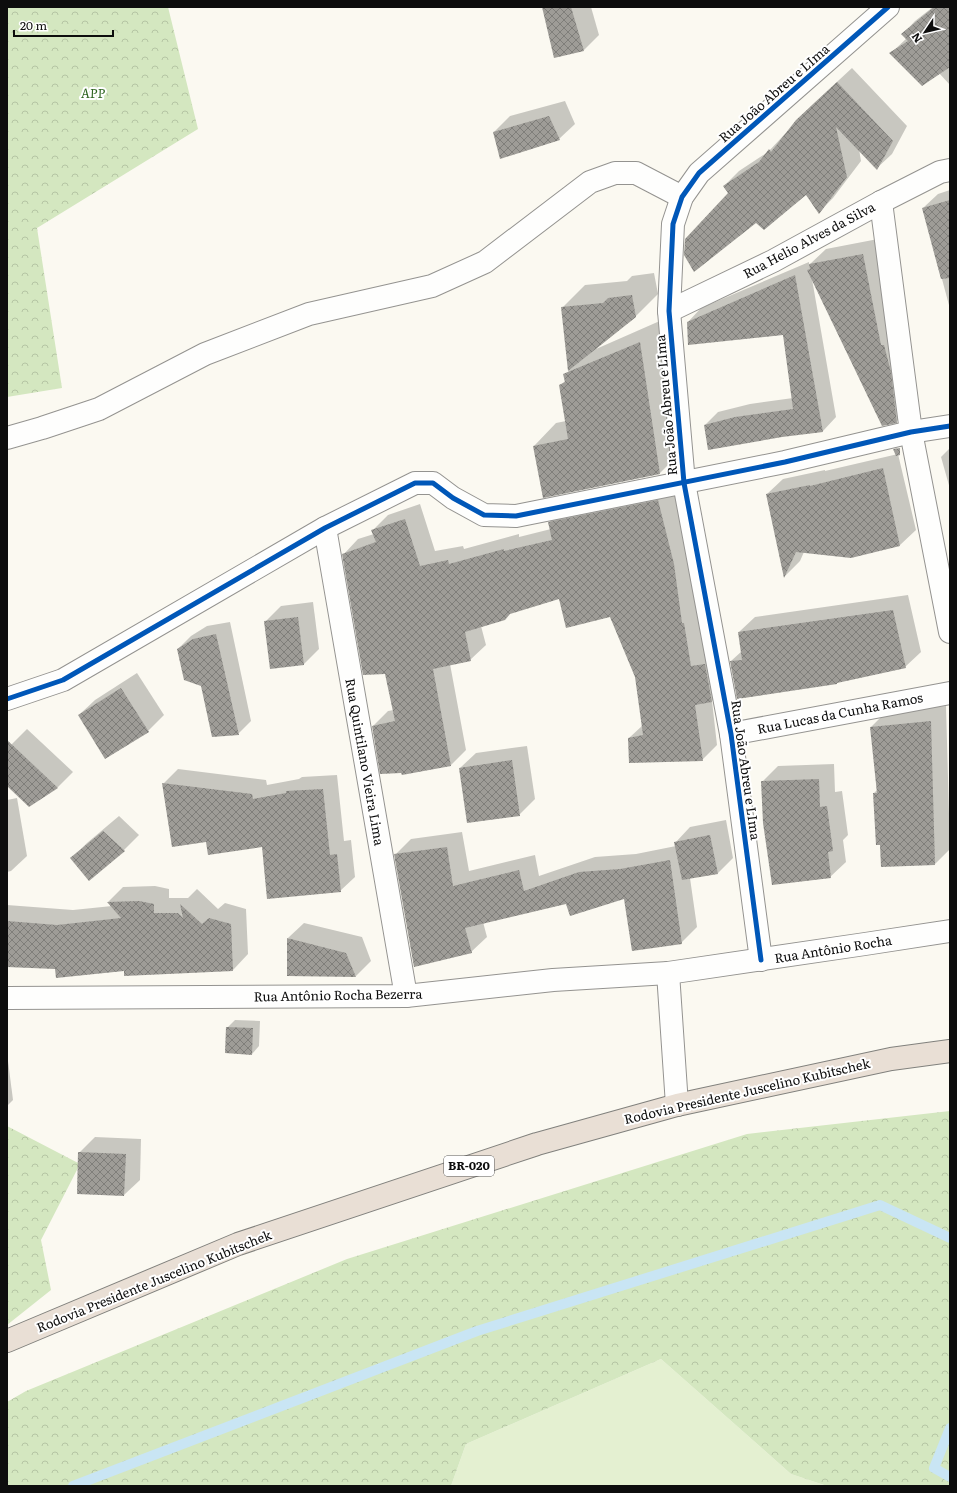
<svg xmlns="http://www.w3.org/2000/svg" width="957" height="1493" viewBox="0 0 957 1493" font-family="Literata,serif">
<defs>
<pattern id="forest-crowns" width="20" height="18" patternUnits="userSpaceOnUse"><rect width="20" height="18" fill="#d4e7c0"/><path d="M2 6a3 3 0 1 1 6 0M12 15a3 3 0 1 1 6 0" fill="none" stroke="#b5c5a4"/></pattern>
<pattern id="building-cross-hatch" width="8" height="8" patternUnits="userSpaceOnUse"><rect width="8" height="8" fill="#9e9c97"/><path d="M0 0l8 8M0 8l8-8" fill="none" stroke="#7f7e7a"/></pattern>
</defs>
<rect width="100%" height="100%" fill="#fbf9f1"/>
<path fill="#e4f0d1" d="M 661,1359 L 791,1474 L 827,1486 L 451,1486 L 466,1444 Z"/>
<g fill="url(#forest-crowns)">
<path d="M 7,7 L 168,7 L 198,129 L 37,228 L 62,388 L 7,397 Z"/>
<path d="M 950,1111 L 950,1486 L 827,1486 L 791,1474 L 661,1359 L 466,1444 L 451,1486 L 7,1486 L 7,1402 L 26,1391 L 347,1259 L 747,1134 Z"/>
<path d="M 7,1126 L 80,1164 L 41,1240 L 51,1290 L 7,1325 Z"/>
</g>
<g fill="#0003">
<path d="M 543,7 L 591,7 L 599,35 L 583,51 Z"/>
<path d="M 933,7 L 950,7 L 950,85 L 939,73 L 891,53 L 907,38 L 903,34 L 915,21 Z"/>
<path d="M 852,68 L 907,126 L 892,154 L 877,168 L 859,149 L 861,161 L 833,198 L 819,212 L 806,194 L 730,193 L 724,186 L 739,171 L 768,152 L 812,105 Z"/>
<path d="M 565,101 L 575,124 L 559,139 L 494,132 L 510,116 Z"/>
<path d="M 950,190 L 950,309 L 923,208 L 938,194 Z"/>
<path d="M 878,239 L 912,406 L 896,422 L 812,279 L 836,417 L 823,431 L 705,425 L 718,412 L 750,404 L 793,398 L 784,334 L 688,322 L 701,308 L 809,262 L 809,265 L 826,249 Z"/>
<path d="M 654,273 L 658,294 L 635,317 L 596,349 L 662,320 L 683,450 L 660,473 L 544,497 L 534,446 L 556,423 L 566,421 L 560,386 L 566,380 L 564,375 L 569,371 L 562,308 L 585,285 L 627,281 L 632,276 Z"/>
<path d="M 950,448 L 950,489 L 941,457 Z"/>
<path d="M 898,454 L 916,530 L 900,545 L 851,557 L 804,552 L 800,561 L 785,576 L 767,494 L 783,479 L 825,470 L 825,471 Z"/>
<path d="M 673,486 L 727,686 L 712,701 L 717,745 L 702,760 L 629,738 L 643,725 L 636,677 L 610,616 L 560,598 L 512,612 L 481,626 L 486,645 L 470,660 L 450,664 L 466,750 L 451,765 L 373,726 L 388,711 L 394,710 L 386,672 L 343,555 L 358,539 L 374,534 L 373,530 L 388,515 L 420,504 L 435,551 L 463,546 L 464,549 L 519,534 L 519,537 L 551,529 L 549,523 L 564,508 Z"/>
<path d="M 908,595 L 921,652 L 905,667 L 838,681 L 731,661 L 742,651 L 739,632 L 755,617 Z"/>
<path d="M 313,602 L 319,649 L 304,664 L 265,622 L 281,606 Z"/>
<path d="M 230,622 L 251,721 L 238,734 L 202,685 L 178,649 L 191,636 L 207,626 Z"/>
<path d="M 137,673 L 164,715 L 148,731 L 79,715 L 95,700 Z"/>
<path d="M 946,706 L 950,849 L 935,864 L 882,866 L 881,844 L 874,793 L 877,790 L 871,727 L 886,712 Z"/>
<path d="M 27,729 L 73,772 L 58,787 L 34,802 L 7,784 L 7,749 Z"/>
<path d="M 527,746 L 535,799 L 519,815 L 460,768 L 476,753 Z"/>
<path d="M 834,764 L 835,792 L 842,791 L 848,835 L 843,840 L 846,862 L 830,877 L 762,782 L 778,766 Z"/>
<path d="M 178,769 L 266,780 L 267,785 L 299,779 L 302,777 L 337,775 L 344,841 L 351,840 L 355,877 L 340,891 L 263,846 L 207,841 L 163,784 Z"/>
<path d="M 17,798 L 27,856 L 11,871 L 7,872 L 7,800 Z"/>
<path d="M 119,816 L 139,835 L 124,850 L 71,859 L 87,843 Z"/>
<path d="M 726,820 L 733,858 L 718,873 L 690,878 L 697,927 L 681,943 L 625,897 L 567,903 L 483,922 L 487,937 L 471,952 L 395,855 L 411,839 L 462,832 L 469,871 L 535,855 L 539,876 L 595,857 L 636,854 L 676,846 L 675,843 L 690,827 Z"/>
<path d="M 155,886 L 169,889 L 169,898 L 188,898 L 197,889 L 218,909 L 225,903 L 246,909 L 248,954 L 233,970 L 125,970 L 7,966 L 7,905 L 73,910 L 112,906 L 108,902 L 123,887 Z"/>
<path d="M 304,923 L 362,937 L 371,961 L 356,976 L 288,938 Z"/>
<path d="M 235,1020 L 260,1021 L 259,1046 L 252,1054 L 227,1028 Z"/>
<path d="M 7,1053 L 13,1100 L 7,1106 Z"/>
<path d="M 95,1137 L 141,1139 L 140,1180 L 124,1195 L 79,1153 Z"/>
</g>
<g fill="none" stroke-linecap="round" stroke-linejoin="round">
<g stroke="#c9e5f4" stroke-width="10">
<path d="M 950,1428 L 934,1468 L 950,1477"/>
<path d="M 73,1486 L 477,1331 L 880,1205 L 950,1238"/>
</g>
</g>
<g fill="url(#building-cross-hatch)">
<path d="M 542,7 L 571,7 L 584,51 L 554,58 Z"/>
<path d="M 934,7 L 950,7 L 950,67 L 922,86 L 889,53 L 908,41 L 901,34 Z"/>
<path d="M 837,82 L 893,141 L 877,170 L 836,127 L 847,177 L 819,214 L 806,195 L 764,230 L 756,223 L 694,272 L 684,255 L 685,239 L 728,193 L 723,186 L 759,162 L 769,149 L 771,152 L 796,120 Z"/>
<path d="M 549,116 L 560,140 L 500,159 L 493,132 Z"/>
<path d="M 950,200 L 950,278 L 941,279 L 922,208 Z"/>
<path d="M 863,254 L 881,345 L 884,345 L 891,372 L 897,423 L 882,426 L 807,270 L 810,269 L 809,264 Z"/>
<path d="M 795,275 L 823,432 L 782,437 L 708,450 L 704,425 L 735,417 L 793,409 L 783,335 L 688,345 L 687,322 Z"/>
<path d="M 632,295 L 636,317 L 568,371 L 561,307 L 603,303 L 608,298 Z"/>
<path d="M 640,342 L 660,474 L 543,498 L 533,446 L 568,439 L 559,385 L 565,382 L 563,374 Z"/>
<path d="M 900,448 L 900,455 L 896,456 L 893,449 Z"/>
<path d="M 883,468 L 900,546 L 851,558 L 796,552 L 784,578 L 766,494 L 810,485 L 810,486 Z"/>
<path d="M 658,500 L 674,564 L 682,623 L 684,623 L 691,666 L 705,664 L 712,702 L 695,705 L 703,761 L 629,763 L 628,738 L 643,735 L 635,677 L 610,617 L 566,628 L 559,599 L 510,614 L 505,620 L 465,632 L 471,661 L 433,669 L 451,766 L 402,775 L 401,773 L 380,774 L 372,726 L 395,721 L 385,674 L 363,675 L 342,554 L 376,542 L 371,530 L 405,519 L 420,566 L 448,560 L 449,564 L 504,549 L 504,551 L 552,540 L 548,522 Z"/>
<path d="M 893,610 L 906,668 L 837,683 L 837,684 L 737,699 L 730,661 L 742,660 L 738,632 Z"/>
<path d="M 298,617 L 304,665 L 270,669 L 264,621 Z"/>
<path d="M 216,634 L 239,735 L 212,737 L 201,686 L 184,680 L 177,649 L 193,639 Z"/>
<path d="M 121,688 L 149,732 L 105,759 L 78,715 Z"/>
<path d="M 931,721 L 935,865 L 881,867 L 880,845 L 876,845 L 873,793 L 877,793 L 870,727 Z"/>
<path d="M 7,740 L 58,788 L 29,807 L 7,786 Z"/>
<path d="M 512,760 L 520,816 L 467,823 L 459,768 Z"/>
<path d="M 819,779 L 820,807 L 827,806 L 833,851 L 828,852 L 831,878 L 772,885 L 763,823 L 761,781 Z"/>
<path d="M 162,783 L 252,794 L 253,799 L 286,793 L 286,791 L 323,789 L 330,855 L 337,854 L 341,892 L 267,899 L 262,847 L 208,855 L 206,842 L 172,847 Z"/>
<path d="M 103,831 L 125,851 L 89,881 L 70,858 Z"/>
<path d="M 710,835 L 718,874 L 682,880 L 674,842 Z"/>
<path d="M 447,847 L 453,886 L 519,870 L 524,891 L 579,872 L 620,869 L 670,860 L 682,944 L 632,951 L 624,899 L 570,916 L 566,904 L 465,928 L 472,953 L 414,967 L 394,854 Z"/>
<path d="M 139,901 L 154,904 L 154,913 L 178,913 L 183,918 L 180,904 L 202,924 L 209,918 L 231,924 L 233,971 L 124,976 L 124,971 L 56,978 L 55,969 L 7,967 L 7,921 L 57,925 L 121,918 L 107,902 Z"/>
<path d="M 287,938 L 346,953 L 356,977 L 287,976 Z"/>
<path d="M 226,1027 L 253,1028 L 252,1055 L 225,1053 Z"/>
<path d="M 78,1152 L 126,1154 L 124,1196 L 77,1194 Z"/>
</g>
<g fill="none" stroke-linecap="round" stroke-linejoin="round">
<defs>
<g id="minor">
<path d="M 881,202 L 911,432 L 950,632"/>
<path d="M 669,311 L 773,261 L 881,202 L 940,172 L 950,170"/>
<path d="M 7,438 L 42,428 L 99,409 L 205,354 L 309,314 L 432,286 L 485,262 L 590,182 L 615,173 L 636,173 L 682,197"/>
<path d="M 325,528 L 406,996"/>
<path d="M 7,699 L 63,680 L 325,528 L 415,483 L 433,483 L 453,498 L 484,515 L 516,516 L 785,462 L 911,432 L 950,426"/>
<path d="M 731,734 L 950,693"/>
<path d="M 761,960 L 731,734 L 684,483 L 669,311 L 673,224 L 682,197 L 699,173 L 888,7"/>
<path d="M 668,973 L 677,1105"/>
<path d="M 7,998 L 406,996 L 553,980 L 668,973 L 865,944 L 950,931"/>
</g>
<path id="highway" d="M 7,1341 L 238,1244 L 537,1144 L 677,1105 L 891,1059 L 950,1051"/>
</defs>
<use href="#minor" stroke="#949390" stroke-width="24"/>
<use href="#highway" stroke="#81817d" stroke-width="24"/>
<use href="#minor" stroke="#fefefd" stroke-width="22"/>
<use href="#highway" stroke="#e9dfd5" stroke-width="22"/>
<defs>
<g id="cycleway">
<path d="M 7,699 L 63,680 L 325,528 L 415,483 L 433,483 L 453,498 L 484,515 L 516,516 L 785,462 L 911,432 L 950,426"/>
<path d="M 761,960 L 731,734 L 684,483 L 669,311 L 673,224 L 682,197 L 699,173 L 888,7"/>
</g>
</defs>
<use href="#cycleway" stroke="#fff" stroke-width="8"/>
<use href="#cycleway" stroke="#0057b8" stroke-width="5"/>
</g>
<g text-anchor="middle" stroke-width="4" stroke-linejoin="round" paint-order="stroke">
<rect fill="#fff" stroke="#565656" stroke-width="1" x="444" y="1156" width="50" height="20" rx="3"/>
<g font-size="12" font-weight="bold" fill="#0d0d0d">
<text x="469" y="1170">BR-020</text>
</g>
<g font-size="13" font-style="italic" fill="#2d641e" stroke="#fff">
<text x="93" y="98">APP</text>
</g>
<g font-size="13" fill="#0d0d0d" stroke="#fff">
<text transform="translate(774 93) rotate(-41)" y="5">Rua João Abreu e LIma</text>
<text transform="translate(809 240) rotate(-28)" y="5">Rua Helio Alves da Silva</text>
<text transform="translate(666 405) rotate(-95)" y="5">Rua João Abreu e LIma</text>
<text transform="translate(840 713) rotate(-11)" y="5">Rua Lucas da Cunha Ramos</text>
<text transform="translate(365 762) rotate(80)" y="5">Rua Quintilano Vieira Lima</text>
<text transform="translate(746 770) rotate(82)" y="5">Rua João Abreu e LIma</text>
<text transform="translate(833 949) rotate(-9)" y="5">Rua Antônio Rocha</text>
<text transform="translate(338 995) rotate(-1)" y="5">Rua Antônio Rocha Bezerra</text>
<text transform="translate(747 1091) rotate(-13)" y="5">Rodovia Presidente Juscelino Kubitschek</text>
<text transform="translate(154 1281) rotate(-22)" y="5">Rodovia Presidente Juscelino Kubitschek</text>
</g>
</g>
<rect width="957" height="1493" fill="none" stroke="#0d0d0d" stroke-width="16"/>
<g transform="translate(925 32) rotate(235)" stroke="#ffffff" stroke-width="3" paint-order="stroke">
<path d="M0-3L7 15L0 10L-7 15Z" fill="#0d0d0d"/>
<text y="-6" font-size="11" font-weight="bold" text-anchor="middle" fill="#0d0d0d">N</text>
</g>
<path d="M14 30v6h99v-6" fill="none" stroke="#0d0d0d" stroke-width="2"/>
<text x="20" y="30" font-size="12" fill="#0d0d0d" stroke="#ffffff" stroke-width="3" paint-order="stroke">20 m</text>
</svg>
